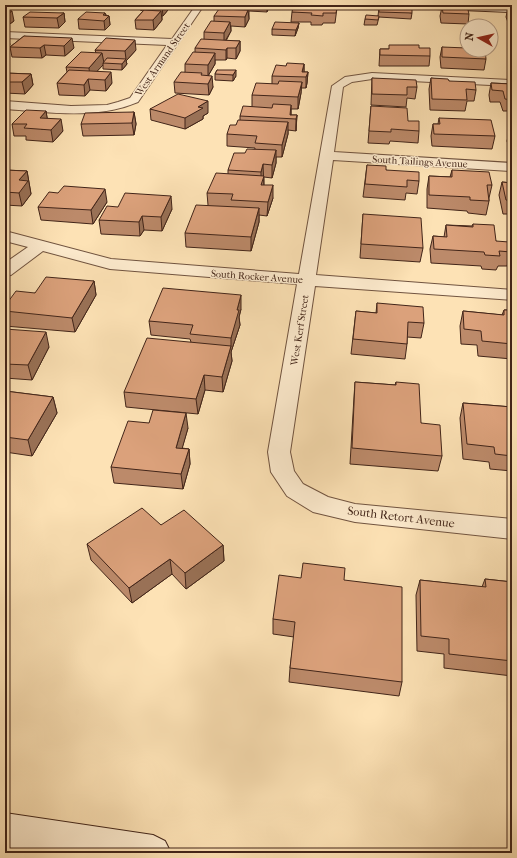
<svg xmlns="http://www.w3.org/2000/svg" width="517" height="858" viewBox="0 0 517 858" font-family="'IM FELL French Canon',serif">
<rect width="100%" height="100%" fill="#fde2b5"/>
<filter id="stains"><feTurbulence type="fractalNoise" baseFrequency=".005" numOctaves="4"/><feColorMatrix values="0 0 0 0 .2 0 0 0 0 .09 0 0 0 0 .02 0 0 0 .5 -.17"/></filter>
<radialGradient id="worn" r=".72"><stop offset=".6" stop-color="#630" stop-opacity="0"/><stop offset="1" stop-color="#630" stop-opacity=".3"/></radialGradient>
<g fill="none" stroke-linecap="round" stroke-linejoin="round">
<defs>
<g id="street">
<path d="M 196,5 L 204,5 L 138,102 C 96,120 49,112 5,109 L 5,101 L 71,106 L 107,105 L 118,102 L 130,98 L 167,45 L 5,38 L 5,32 L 172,39 Z"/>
<path d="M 372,73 L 512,80 L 512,86 L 372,79 L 352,82 L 343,87 L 334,152 L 512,163 L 512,171 L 333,160 L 316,275 L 512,290 L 512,300 L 315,286 L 290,452 L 294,471 L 303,484 L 328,497 L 355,504 L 512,519 L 512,539 L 355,522 L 313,512 L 287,496 L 271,472 L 268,452 L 297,284 L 110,269 L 43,251 L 11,275 L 5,276 L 5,263 L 28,247 L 5,241 L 5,231 L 111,259 L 299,274 L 332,86 L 345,77 Z"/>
</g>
<g id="secondary">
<path d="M 408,5 L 512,6 L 512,12 L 412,8 Z"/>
<path d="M 5,813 L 153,835 L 165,841 L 171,853 L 41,853 L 5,847 Z"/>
</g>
</defs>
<use href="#street" stroke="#715440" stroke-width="2"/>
<use href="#secondary" stroke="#422519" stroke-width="2"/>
<use href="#street" fill="#feeccf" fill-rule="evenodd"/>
<use href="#secondary" fill="#feeccf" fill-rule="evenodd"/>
</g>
<g fill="#bc8a6a" stroke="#422519">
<path d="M 63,5 L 118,5 L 117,6 L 105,6 L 102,9 L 85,8 L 85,5 L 81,8 L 63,7 Z"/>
<path d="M 140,5 L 172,5 L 163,16 L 162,16 L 162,20 L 154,30 L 136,29 L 135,20 L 143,11 L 140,10 Z"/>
<path d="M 230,5 L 269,5 L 269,7 L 267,12 L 249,11 L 249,19 L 245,27 L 231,26 L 231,31 L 226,41 L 240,41 L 240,51 L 236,59 L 227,58 L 226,60 L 215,60 L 215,64 L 208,76 L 213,87 L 209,95 L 175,93 L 174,82 L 185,72 L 185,64 L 195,52 L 195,48 L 204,40 L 204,32 L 214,21 L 214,16 L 230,9 Z"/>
<path d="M 449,5 L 469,14 L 468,24 L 441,23 L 440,16 L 442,7 L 449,7 Z"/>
<path d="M 337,8 L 335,23 L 323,23 L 322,25 L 311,25 L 311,22 L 291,22 L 292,12 Z"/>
<path d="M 379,8 L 412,13 L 411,19 L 379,17 L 377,25 L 364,25 L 365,19 L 378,16 Z"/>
<path d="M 508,8 L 512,8 L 512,25 L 509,25 L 506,17 Z"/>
<path d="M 5,11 L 14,21 L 7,26 L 5,26 Z"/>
<path d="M 64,13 L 65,22 L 59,28 L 25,27 L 23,17 Z"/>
<path d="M 105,13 L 106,15 L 109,16 L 110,25 L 105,30 L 79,29 L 78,19 Z"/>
<path d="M 299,23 L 298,28 L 295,36 L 272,35 L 272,29 Z"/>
<path d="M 24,36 L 74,48 L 65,56 L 46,55 L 42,58 L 12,57 L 10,47 Z"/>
<path d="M 442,47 L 486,59 L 484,70 L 441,68 L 440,57 Z"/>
<path d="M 419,48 L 430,56 L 429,66 L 379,66 L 380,49 L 389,49 Z"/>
<path d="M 95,50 L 136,50 L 126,61 L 127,64 L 122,70 L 103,69 L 103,65 L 97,71 L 112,83 L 106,91 L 90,90 L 85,96 L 59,95 L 57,83 L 67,72 L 66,67 L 96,53 Z"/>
<path d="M 304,64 L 304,72 L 308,72 L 307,83 L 306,88 L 301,88 L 301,93 L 298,109 L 291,109 L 291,115 L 297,115 L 296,131 L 288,130 L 288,134 L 282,157 L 276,157 L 276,163 L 272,178 L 264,177 L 264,185 L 273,198 L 267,216 L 259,215 L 259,222 L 251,251 L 186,247 L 185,233 L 208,205 L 207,193 L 228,174 L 228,170 L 245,153 L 255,149 L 255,148 L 227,146 L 227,134 L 236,125 L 240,120 L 240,116 L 252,107 L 252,95 L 272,84 L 272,76 L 286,66 Z"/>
<path d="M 217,70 L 236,76 L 233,81 L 215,80 L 215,74 Z"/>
<path d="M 5,73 L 31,74 L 33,85 L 25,94 L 5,93 Z"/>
<path d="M 372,78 L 417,87 L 415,99 L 407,98 L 406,107 L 371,105 Z"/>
<path d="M 431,78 L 449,81 L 476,90 L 474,101 L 467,101 L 465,111 L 430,110 L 429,89 Z"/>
<path d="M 491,83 L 512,84 L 512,111 L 503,111 L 500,102 L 490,102 L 489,95 Z"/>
<path d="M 371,106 L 408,121 L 419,131 L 418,143 L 390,141 L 389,144 L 368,143 Z"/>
<path d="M 150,109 L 208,113 L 203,116 L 203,119 L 185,129 L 151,120 Z"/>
<path d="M 46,111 L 47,118 L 63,131 L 53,142 L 26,140 L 26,136 L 14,136 L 12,124 Z"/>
<path d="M 134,112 L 136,124 L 134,135 L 83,136 L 81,124 Z"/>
<path d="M 439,118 L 495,136 L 492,149 L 432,146 L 431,136 L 433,124 L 438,124 Z"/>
<path d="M 510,129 L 512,129 L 512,151 L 510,151 L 507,141 Z"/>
<path d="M 367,165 L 386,170 L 419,181 L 417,194 L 406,193 L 405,200 L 363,197 Z"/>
<path d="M 5,170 L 27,171 L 31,194 L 22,206 L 5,205 Z"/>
<path d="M 452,170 L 492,185 L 489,198 L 489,201 L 486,215 L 468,213 L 467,211 L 427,208 L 427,189 L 429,176 L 450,177 Z"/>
<path d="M 502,182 L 512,183 L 512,214 L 503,214 L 499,195 Z"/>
<path d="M 107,202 L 93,224 L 41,220 L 38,207 Z"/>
<path d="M 172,209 L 162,231 L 144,230 L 140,236 L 101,234 L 99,220 Z"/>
<path d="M 363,214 L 423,248 L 420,262 L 360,258 Z"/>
<path d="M 473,224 L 511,252 L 507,266 L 498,266 L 496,270 L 482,269 L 481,266 L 431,263 L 430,249 L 433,236 L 444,237 L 446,225 L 472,226 Z"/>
<path d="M 512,235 L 512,247 L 511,240 Z"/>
<path d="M 94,281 L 96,295 L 75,332 L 5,326 L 5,306 L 35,293 Z"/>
<path d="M 377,303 L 424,323 L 421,338 L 407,337 L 407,344 L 405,359 L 351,354 L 356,311 L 376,313 Z"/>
<path d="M 241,309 L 239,317 L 240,325 L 231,352 L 232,361 L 223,392 L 205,390 L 198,414 L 126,407 L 124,392 L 191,342 L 190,339 L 151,335 L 149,321 Z"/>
<path d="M 504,310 L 512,310 L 512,359 L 478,356 L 477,345 L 461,344 L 460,326 L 463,311 L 502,315 Z"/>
<path d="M 5,329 L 49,347 L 32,380 L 5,378 Z"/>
<path d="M 355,382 L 395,385 L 396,382 L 421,423 L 442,456 L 438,471 L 350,464 L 354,397 Z"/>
<path d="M 5,391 L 53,397 L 57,413 L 32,456 L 5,452 Z"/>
<path d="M 463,403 L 512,407 L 512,471 L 490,469 L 489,462 L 463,459 L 460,418 Z"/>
<path d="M 149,423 L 188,428 L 182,448 L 189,449 L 190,464 L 183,489 L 114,483 L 111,467 Z"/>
<path d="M 161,525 L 223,545 L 224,561 L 186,589 L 172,574 L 132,603 L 91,560 L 87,544 Z"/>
<path d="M 301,578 L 344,580 L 402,682 L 399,696 L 289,682 L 290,668 L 294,637 L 273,634 L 273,619 Z"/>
<path d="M 485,579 L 512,582 L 512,676 L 444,668 L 444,654 L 417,651 L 416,595 L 420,580 L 482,587 Z"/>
</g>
<g fill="#997156" stroke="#422519">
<path d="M 81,5 L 85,5 L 81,8 Z"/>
<path d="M 101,5 L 105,5 L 105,6 L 102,9 Z"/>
<path d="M 164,5 L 172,5 L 163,16 L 162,7 Z"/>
<path d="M 267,5 L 269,5 L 269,7 L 267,12 Z"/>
<path d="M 248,10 L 249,19 L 245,27 L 245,17 Z"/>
<path d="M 12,11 L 14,21 L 7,26 L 5,16 Z"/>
<path d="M 161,11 L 162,20 L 154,30 L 153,20 Z"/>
<path d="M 64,13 L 65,22 L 59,28 L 57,18 Z"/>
<path d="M 105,13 L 106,19 L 109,16 L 110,25 L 105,30 L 104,21 L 103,15 Z"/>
<path d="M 230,22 L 231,31 L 224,43 L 224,33 Z"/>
<path d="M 299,23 L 298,28 L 295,36 L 296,30 Z"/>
<path d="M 8,35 L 10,45 L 5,49 L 5,38 Z"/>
<path d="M 72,38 L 74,48 L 65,56 L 64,46 Z"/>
<path d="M 135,40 L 136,50 L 126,61 L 127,64 L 122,70 L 122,64 L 126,59 L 125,51 Z"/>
<path d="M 240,41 L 240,51 L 236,59 L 236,48 Z"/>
<path d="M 44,45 L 46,55 L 42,58 L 40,48 Z"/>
<path d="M 227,48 L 227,58 L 226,60 L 226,50 Z"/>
<path d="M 102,53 L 104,63 L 103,63 L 103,65 L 90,79 L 89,68 Z"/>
<path d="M 215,53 L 215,64 L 208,76 L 208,65 Z"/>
<path d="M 304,64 L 304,74 L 302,72 Z"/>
<path d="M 236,70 L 236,76 L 233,81 L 233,75 Z"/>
<path d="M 111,72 L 112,83 L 106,91 L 105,80 Z"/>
<path d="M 308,72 L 307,83 L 306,88 L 306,77 Z"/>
<path d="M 31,74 L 33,85 L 25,94 L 22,82 Z"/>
<path d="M 212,76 L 213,87 L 209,95 L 208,84 Z"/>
<path d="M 88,79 L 90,90 L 85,96 L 84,85 Z"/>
<path d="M 302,82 L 301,93 L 298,109 L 298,97 Z"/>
<path d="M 208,101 L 208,113 L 203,116 L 203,119 L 185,129 L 185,118 L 198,107 Z"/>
<path d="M 291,105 L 291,117 L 290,115 Z"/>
<path d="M 46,111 L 48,123 L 42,130 L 40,118 Z"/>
<path d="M 134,112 L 136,124 L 134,135 L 132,123 Z"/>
<path d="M 297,115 L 296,127 L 296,131 L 296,119 Z"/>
<path d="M 61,119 L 63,131 L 53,142 L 51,130 Z"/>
<path d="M 288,122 L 288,134 L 282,157 L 282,145 Z"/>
<path d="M 276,150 L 276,163 L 272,178 L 272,165 Z"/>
<path d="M 263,164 L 264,189 L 261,198 L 261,172 Z"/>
<path d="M 27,171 L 31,194 L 22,206 L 19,193 L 19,180 Z"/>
<path d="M 273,185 L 273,198 L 267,216 L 268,202 Z"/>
<path d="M 105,189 L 107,202 L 93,224 L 91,210 Z"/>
<path d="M 171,196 L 172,209 L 162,231 L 161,217 Z"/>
<path d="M 259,208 L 259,222 L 251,251 L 251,237 Z"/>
<path d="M 142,216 L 144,230 L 140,236 L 139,222 Z"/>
<path d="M 94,281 L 96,295 L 75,332 L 72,318 Z"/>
<path d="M 241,295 L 241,309 L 239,317 L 240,325 L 231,352 L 232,361 L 223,392 L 222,377 L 231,346 L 231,338 L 237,310 Z"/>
<path d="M 46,332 L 49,347 L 32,380 L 28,365 Z"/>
<path d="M 204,375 L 205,390 L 198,414 L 196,399 Z"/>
<path d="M 53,397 L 57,413 L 32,456 L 28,440 Z"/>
<path d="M 186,413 L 188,428 L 178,463 L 176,448 Z"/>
<path d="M 189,449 L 190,464 L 183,489 L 181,474 Z"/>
<path d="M 223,545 L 224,561 L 186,589 L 185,573 Z"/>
<path d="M 170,559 L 172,574 L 132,603 L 129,588 Z"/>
</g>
<g fill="#dba17b" stroke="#422519">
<path d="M 145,5 L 164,5 L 162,7 L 144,6 Z"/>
<path d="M 449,5 L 467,6 L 469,14 L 443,13 L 442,7 L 450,7 Z"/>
<path d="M 387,6 L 412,7 L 412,13 L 379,12 L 379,8 L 387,8 Z"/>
<path d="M 293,7 L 337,8 L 336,13 L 323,13 L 323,16 L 311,15 L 312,13 L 292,12 Z"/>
<path d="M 508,8 L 512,8 L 512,15 L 511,15 Z"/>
<path d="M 219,9 L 248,10 L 245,17 L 214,16 Z"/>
<path d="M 144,10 L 161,11 L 153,20 L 135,20 Z"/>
<path d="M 5,11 L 12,11 L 5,16 Z"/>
<path d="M 30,12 L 64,13 L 57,18 L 23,17 Z"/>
<path d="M 86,12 L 105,13 L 103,15 L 109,16 L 104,21 L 78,19 Z"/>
<path d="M 366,15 L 379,16 L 378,20 L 365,19 Z"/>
<path d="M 211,21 L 230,22 L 224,33 L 204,32 Z"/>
<path d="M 275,22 L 299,23 L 296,30 L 272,29 Z"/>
<path d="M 24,36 L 72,38 L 64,46 L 44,45 L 40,48 L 10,47 Z"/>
<path d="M 106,38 L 135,40 L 125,51 L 95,50 Z"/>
<path d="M 201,39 L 240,41 L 236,48 L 227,48 L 226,50 L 195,48 Z"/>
<path d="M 389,45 L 419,45 L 419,48 L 430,48 L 430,56 L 380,55 L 380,49 L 389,49 Z"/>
<path d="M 442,47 L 467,48 L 467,50 L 485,50 L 486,59 L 442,57 Z"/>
<path d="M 81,52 L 102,53 L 89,68 L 66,67 Z"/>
<path d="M 193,52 L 215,53 L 208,65 L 185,64 Z"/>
<path d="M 107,58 L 126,59 L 122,64 L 103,63 Z"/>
<path d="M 287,63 L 304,64 L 302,72 L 308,72 L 306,77 L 272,76 L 276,65 L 286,66 Z"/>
<path d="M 69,70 L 111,72 L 105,80 L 88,79 L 84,85 L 57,83 Z"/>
<path d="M 217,70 L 236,70 L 233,75 L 215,74 Z"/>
<path d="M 181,72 L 202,73 L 201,75 L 212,76 L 208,84 L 174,82 Z"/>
<path d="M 5,73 L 31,74 L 22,82 L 5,82 Z"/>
<path d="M 372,78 L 416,80 L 417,87 L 407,87 L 407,95 L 372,94 Z"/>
<path d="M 431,78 L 448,79 L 449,81 L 475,82 L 476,90 L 466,89 L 467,100 L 432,99 Z"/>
<path d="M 279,81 L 302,82 L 298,97 L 252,95 L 256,83 L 278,84 Z"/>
<path d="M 491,83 L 512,84 L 512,100 L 505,99 L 503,91 L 492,90 Z"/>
<path d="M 178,94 L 208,101 L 198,107 L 203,108 L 185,118 L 150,109 Z"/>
<path d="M 273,104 L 291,105 L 290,115 L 297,115 L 296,119 L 240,116 L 243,106 L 272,108 Z"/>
<path d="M 371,106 L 407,108 L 408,121 L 419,121 L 419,131 L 391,129 L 391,132 L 369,131 Z"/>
<path d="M 26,110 L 46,111 L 40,118 L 61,119 L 51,130 L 24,128 L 27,124 L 12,124 Z"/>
<path d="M 134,112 L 132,123 L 81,124 L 85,113 Z"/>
<path d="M 439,118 L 491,120 L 495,136 L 434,134 L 433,124 L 440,124 Z"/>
<path d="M 238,120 L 288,122 L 282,145 L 255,143 L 257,136 L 227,134 L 230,125 L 236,125 Z"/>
<path d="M 510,129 L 512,129 L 512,137 Z"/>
<path d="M 247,149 L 276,150 L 272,165 L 263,164 L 261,172 L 228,170 L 234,153 L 245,153 Z"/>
<path d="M 367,165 L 386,166 L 386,170 L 419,172 L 419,181 L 407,180 L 407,187 L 365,184 Z"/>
<path d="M 5,170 L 27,171 L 19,180 L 28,181 L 19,193 L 5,192 Z"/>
<path d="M 452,170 L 489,172 L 492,185 L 487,185 L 489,201 L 470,200 L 470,197 L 429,195 L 429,176 L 452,177 Z"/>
<path d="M 216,173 L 264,176 L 261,185 L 273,185 L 268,202 L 231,200 L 233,194 L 207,193 Z"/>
<path d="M 502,182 L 512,183 L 512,201 L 506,200 Z"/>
<path d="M 64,186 L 105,189 L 91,210 L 38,207 L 49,192 L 58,193 Z"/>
<path d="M 125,193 L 171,196 L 161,217 L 142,216 L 139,222 L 99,220 L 107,206 L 118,207 Z"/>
<path d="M 196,205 L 259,208 L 251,237 L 185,233 Z"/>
<path d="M 363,214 L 421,218 L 423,248 L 361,244 Z"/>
<path d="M 473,224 L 494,225 L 496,241 L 509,242 L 511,252 L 499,251 L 500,256 L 485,255 L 484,252 L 434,249 L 433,236 L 447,237 L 446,225 L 473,227 Z"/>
<path d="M 46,277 L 94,281 L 72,318 L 5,311 L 5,306 L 16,291 L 35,293 Z"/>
<path d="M 163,288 L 241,295 L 237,310 L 239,310 L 231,338 L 190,334 L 193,325 L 149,321 Z"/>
<path d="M 377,303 L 423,307 L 424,323 L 408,322 L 407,344 L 353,339 L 356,311 L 377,313 Z"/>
<path d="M 504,310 L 512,310 L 512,344 L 482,341 L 481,331 L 464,329 L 463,311 L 504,315 Z"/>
<path d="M 5,329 L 46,332 L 28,365 L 5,364 Z"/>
<path d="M 147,338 L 231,346 L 222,377 L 204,375 L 196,399 L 124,392 Z"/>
<path d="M 355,382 L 396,385 L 396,382 L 419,384 L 421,423 L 440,425 L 442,456 L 352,448 Z"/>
<path d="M 5,391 L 53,397 L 28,440 L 5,437 Z"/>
<path d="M 463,403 L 512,407 L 512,456 L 495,454 L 494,447 L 467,444 Z"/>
<path d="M 153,410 L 186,413 L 176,448 L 189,449 L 181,474 L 111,467 L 128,421 L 149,423 Z"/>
<path d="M 142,508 L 161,525 L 184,510 L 223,545 L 185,573 L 170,559 L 129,588 L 87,544 Z"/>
<path d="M 303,563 L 345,568 L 344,580 L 402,587 L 402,682 L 290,668 L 295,622 L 273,619 L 279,575 L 301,578 Z"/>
<path d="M 485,579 L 512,582 L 512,661 L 449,654 L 449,639 L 421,636 L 420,580 L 486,587 Z"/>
</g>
<g text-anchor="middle" stroke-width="3" stroke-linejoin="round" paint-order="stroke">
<g font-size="10" fill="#422519" stroke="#feeccf">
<text transform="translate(162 59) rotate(-55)" y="4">West Armand Street</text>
<text transform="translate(420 161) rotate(3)" y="4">South Tailings Avenue</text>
<text transform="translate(257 276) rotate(4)" y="4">South Rocker Avenue</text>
<text transform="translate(299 330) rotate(-81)" y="4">West Kerf Street</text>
</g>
<g font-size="12" fill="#422519" stroke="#feeccf">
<text transform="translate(401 517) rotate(7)" y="4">South Retort Avenue</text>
</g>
</g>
<rect width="517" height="858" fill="none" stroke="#fde2b5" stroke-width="20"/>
<rect x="6" y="6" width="505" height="846" fill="none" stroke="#422519" stroke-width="2"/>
<rect x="10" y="10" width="497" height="838" fill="none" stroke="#422519"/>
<g transform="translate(479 38) rotate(278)"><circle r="19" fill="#feeccf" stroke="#b39c86"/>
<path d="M0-3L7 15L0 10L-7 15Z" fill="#8f2418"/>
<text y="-6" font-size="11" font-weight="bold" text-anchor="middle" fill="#422519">N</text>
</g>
<rect width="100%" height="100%" filter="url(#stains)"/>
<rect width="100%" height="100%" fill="url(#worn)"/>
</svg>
